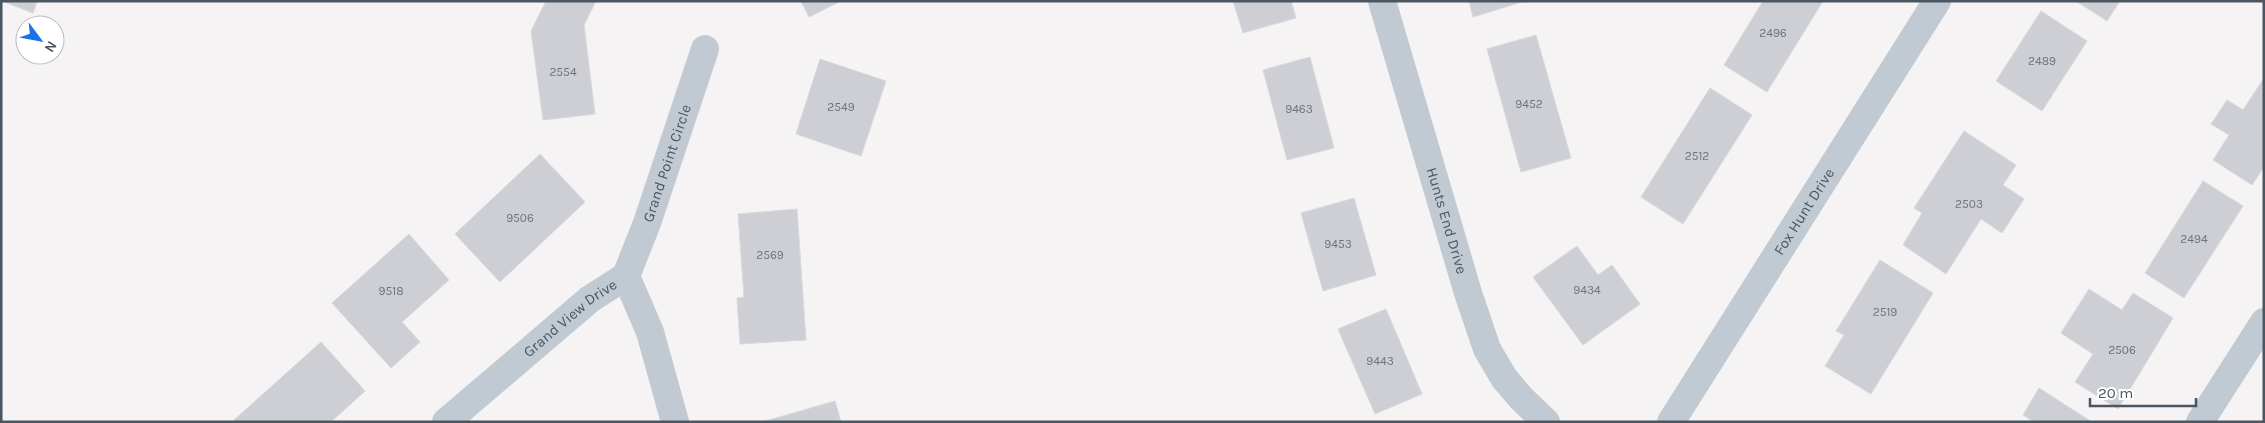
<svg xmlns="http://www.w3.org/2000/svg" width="2265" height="423" viewBox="0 0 2265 423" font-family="Karla,sans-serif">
<rect width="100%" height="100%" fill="#f5f3f3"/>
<g fill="#cdcfd5" stroke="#d7d9de">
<path d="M 2,1 L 37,1 L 33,13 Z"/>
<path d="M 546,1 L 596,1 L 584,25 L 595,114 L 543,120 L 531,31 Z"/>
<path d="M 801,1 L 841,1 L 809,17 Z"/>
<path d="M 1233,1 L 1291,1 L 1296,18 L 1243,33 Z"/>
<path d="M 1469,1 L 1525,1 L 1473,17 Z"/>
<path d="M 1763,1 L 1823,1 L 1767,92 L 1724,65 Z"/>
<path d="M 2076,1 L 2120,1 L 2107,21 Z"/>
<path d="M 2041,11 L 2087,41 L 2042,111 L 1996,81 Z"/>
<path d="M 1536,35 L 1571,158 L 1521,172 L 1487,49 Z"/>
<path d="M 1310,57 L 1334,148 L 1287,160 L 1263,70 Z"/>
<path d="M 820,59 L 886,81 L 861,156 L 796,134 Z"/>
<path d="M 2264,78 L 2264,167 L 2252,185 L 2213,160 L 2229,135 L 2211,124 L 2227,100 L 2243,110 Z"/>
<path d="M 1710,88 L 1752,115 L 1683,224 L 1641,197 Z"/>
<path d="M 1964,131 L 2016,165 L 2003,185 L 2024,199 L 2002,233 L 1981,219 L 1946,274 L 1903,245 L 1922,213 L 1914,208 Z"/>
<path d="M 540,154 L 585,202 L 500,282 L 455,234 Z"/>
<path d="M 2203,181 L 2243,206 L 2184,298 L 2145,273 Z"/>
<path d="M 1354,198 L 1376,275 L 1323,291 L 1301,213 Z"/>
<path d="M 797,209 L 806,340 L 740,344 L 737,298 L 744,297 L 738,214 Z"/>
<path d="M 409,234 L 449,280 L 402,322 L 420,342 L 391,368 L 332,303 Z"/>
<path d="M 1577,246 L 1598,275 L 1612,265 L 1640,304 L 1583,345 L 1533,277 Z"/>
<path d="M 1880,260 L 1933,293 L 1871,394 L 1825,366 L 1844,335 L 1836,331 Z"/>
<path d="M 2089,289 L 2122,310 L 2133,293 L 2173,318 L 2118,409 L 2075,382 L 2093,354 L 2061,333 Z"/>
<path d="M 1386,309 L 1422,394 L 1375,414 L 1338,329 Z"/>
<path d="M 321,342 L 365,391 L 331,422 L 236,422 L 234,420 Z"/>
<path d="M 2039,388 L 2092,422 L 2034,422 L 2023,415 Z"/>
<path d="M 835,401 L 841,422 L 762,422 Z"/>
</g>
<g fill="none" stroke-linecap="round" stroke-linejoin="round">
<g stroke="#c1cad2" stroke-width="28">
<path id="s1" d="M 1382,1 L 1468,293 L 1487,349 L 1504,378 L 1521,398 L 1546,422"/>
<path id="s2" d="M 626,276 L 647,223 L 705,49"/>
<path d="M 626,276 L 650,332 L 675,422"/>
<path id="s3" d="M 446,422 L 590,299 L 626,276"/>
<path id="s4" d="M 1671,422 L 1937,1"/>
<path d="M 2200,422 L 2264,322"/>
</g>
</g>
<g text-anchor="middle" stroke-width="4.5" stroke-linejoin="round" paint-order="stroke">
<g font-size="12" fill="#6b747e">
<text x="1773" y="37">2496</text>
<text x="2042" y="65">2489</text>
<text x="563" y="76">2554</text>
<text x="1529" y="108">9452</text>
<text x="841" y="111">2549</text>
<text x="1299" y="113">9463</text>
<text x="1697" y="160">2512</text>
<text x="1969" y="208">2503</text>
<text x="520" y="222">9506</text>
<text x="2194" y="243">2494</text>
<text x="1338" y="248">9453</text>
<text x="770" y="259">2569</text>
<text x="1587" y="294">9434</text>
<text x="391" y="295">9518</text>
<text x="1885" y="316">2519</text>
<text x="2122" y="354">2506</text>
<text x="1380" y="365">9443</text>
</g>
<g font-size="15" fill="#4a5661" stroke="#fff">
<text dy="5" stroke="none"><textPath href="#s2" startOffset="120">Grand Point Circle</textPath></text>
<text dy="5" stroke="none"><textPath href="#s4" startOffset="249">Fox Hunt Drive</textPath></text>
<text dy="5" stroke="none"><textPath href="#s1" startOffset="229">Hunts End Drive</textPath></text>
<text dy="5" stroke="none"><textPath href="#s3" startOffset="162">Grand View Drive</textPath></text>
</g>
</g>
<rect width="2265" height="423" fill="none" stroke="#4a5661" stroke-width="5"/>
<g transform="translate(40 40) rotate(122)"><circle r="24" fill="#ffffff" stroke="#b7bbc0"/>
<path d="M0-4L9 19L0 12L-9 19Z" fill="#1a73e8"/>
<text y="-8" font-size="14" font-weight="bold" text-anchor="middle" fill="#4a5661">N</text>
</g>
<path d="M2090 398v8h106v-8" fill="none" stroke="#4a5661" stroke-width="2.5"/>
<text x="2098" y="398" font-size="15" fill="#4a5661" stroke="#ffffff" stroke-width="4" paint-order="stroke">20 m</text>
</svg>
